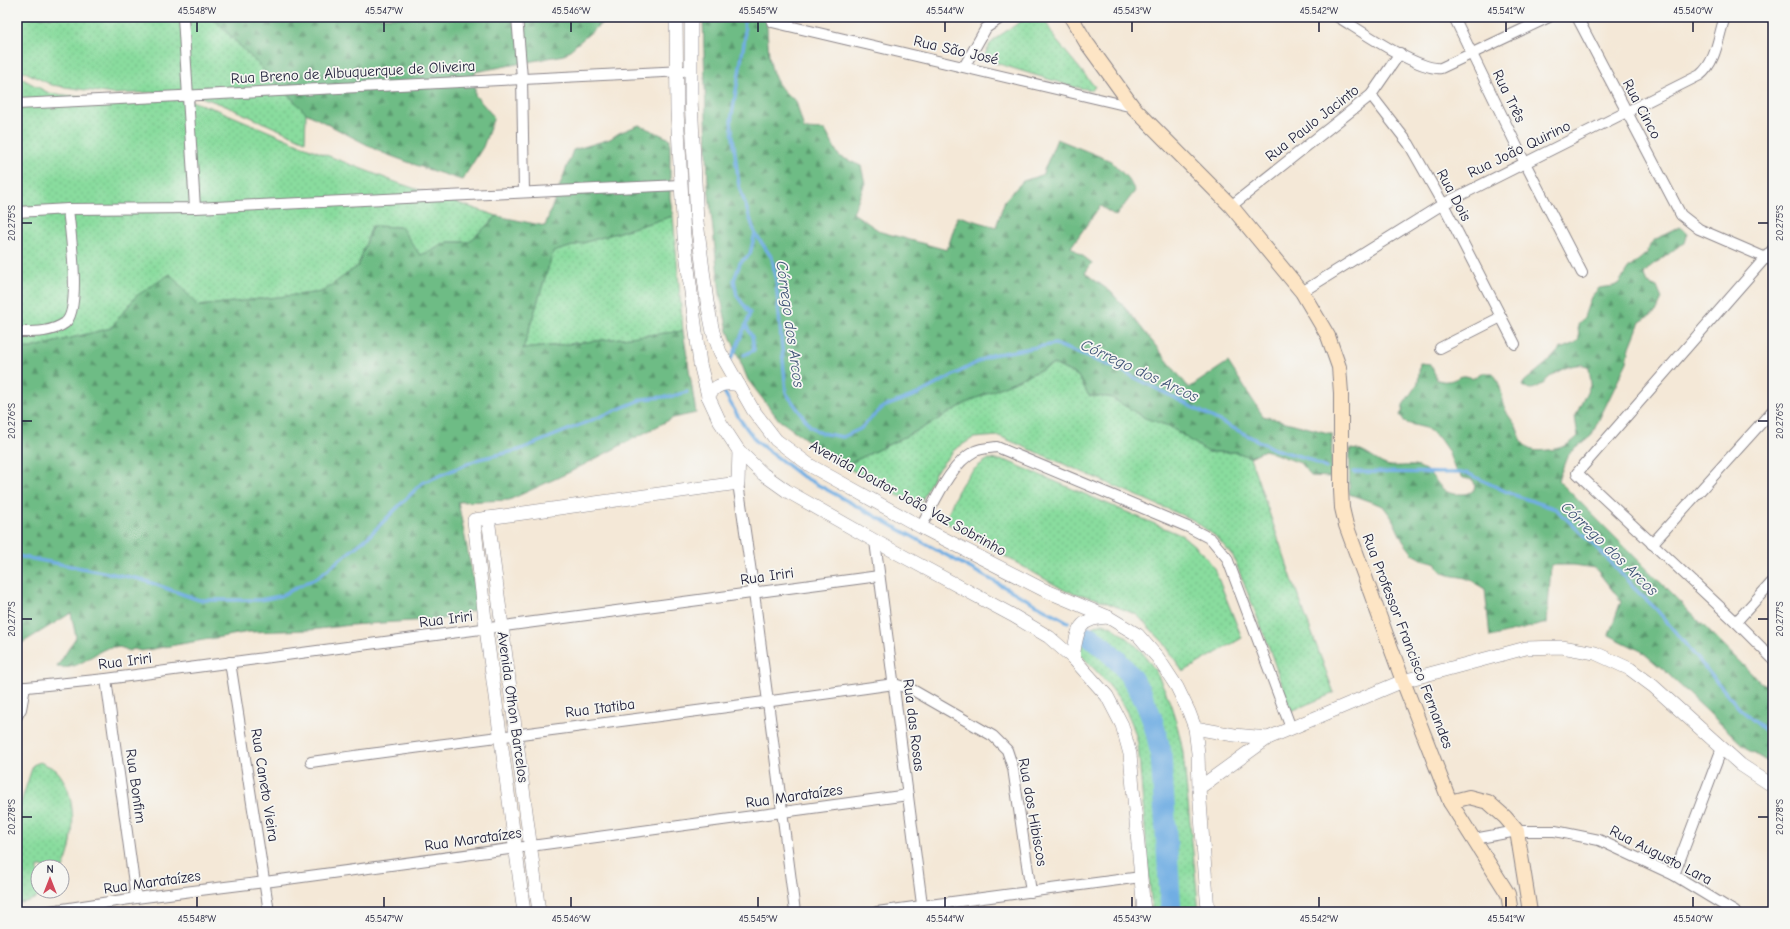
<svg xmlns="http://www.w3.org/2000/svg" width="1790" height="929" viewBox="0 0 1790 929" font-family="'Comic Neue',sans-serif">
<defs>
<pattern id="grass-dots" width="8" height="8" patternUnits="userSpaceOnUse"><rect width="8" height="8" fill="#89dc9e"/><path d="M2 2h.1M6 6h.1" fill="none" stroke="#76bc89" stroke-width="1.8" stroke-linecap="round"/></pattern>
<pattern id="forest-firs" width="22" height="20" patternUnits="userSpaceOnUse"><rect width="22" height="20" fill="#6ebc85"/><path d="M5 1l3.5 6h-7zM16 11l3.5 6h-7z" fill="#5a986e"/></pattern>
</defs>
<rect width="100%" height="100%" fill="#f6f6f2"/>
<filter id="ink" filterUnits="userSpaceOnUse"><feTurbulence type="fractalNoise" baseFrequency=".025" numOctaves="2"/><feDisplacementMap in="SourceGraphic" scale="8" xChannelSelector="R" yChannelSelector="G"/><feConvolveMatrix kernelMatrix="1 2 1 2 8 2 1 2 1" color-interpolation-filters="sRGB"/></filter>
<filter id="wash" filterUnits="userSpaceOnUse"><feTurbulence type="fractalNoise" baseFrequency=".012" numOctaves="4" result="noise"/><feDisplacementMap in="SourceGraphic" scale="16" xChannelSelector="R" yChannelSelector="G"/><feGaussianBlur stdDeviation="0.9" result="paint"/><feColorMatrix in="noise" values="0 0 0 0 0 0 0 0 0 0 0 0 0 0 0 0 0 1.4 0 .05"/><feComposite in="paint" operator="in"/></filter>
<g filter="url(#wash)">
<rect width="100%" height="100%" fill="#f4e8d7"/>
<g fill="url(#grass-dots)" stroke="#567f6c">
<path d="M 17,17 L 210,17 L 214,19 L 306,113 L 305,141 L 221,104 L 184,91 L 112,94 L 52,85 L 17,68 Z"/>
<path d="M 1043,17 L 1056,40 L 1095,87 L 1092,90 L 1074,87 L 983,59 L 990,44 L 999,36 L 1026,18 Z"/>
<path d="M 17,76 L 49,93 L 112,101 L 182,98 L 218,110 L 303,146 L 398,183 L 497,216 L 469,242 L 448,242 L 429,252 L 419,255 L 401,227 L 372,226 L 358,266 L 322,292 L 198,306 L 136,296 L 111,328 L 31,348 L 17,349 Z"/>
<path d="M 673,216 L 683,331 L 523,349 L 553,252 Z"/>
<path d="M 1054,364 L 1078,376 L 1089,396 L 1110,397 L 1145,418 L 1169,426 L 1208,452 L 1236,452 L 1250,457 L 1294,585 L 1334,693 L 1291,711 L 1266,639 L 1233,556 L 1215,536 L 1193,520 L 999,436 L 973,438 L 954,450 L 935,473 L 919,507 L 844,466 L 919,430 L 970,401 Z"/>
<path d="M 989,459 L 1007,461 L 1183,536 L 1202,552 L 1214,568 L 1242,638 L 1183,672 L 1164,643 L 1137,615 L 1098,599 L 1066,591 L 945,522 C 956,494 961,475 989,459 Z"/>
<path d="M 1101,624 C 1109,624 1115,629 1122,634 C 1159,659 1176,712 1183,753 L 1199,912 L 1152,912 L 1138,744 C 1129,704 1109,684 1081,655 L 1078,648 C 1084,635 1086,627 1101,624 Z"/>
<path d="M 40,762 C 45,765 53,767 57,771 C 78,794 76,844 62,870 L 62,867 L 38,867 L 38,891 L 46,891 C 39,898 27,903 17,903 L 17,815 L 33,765 Z"/>
</g>
<g fill="url(#forest-firs)" stroke="#486f60">
<path d="M 210,17 L 609,17 L 564,55 L 475,72 L 475,95 L 494,117 L 483,147 L 462,180 L 424,168 L 383,153 L 306,113 L 214,19 Z"/>
<path d="M 703,17 L 766,17 C 770,50 764,81 796,101 L 804,129 L 825,130 L 839,156 L 861,166 L 865,183 L 853,213 L 881,232 L 947,250 L 958,216 L 996,227 L 1005,200 L 1023,181 L 1042,175 L 1057,139 L 1111,161 L 1129,180 L 1135,191 L 1116,216 L 1100,206 L 1071,247 L 1092,263 L 1085,273 L 1111,292 L 1132,316 L 1189,388 L 1228,362 L 1263,416 L 1332,434 L 1331,477 L 1311,476 L 1300,463 L 1265,450 L 1250,457 L 1236,452 L 1208,452 L 1169,426 L 1145,418 L 1110,397 L 1089,396 L 1078,376 L 1054,364 L 970,401 L 919,430 L 844,466 L 779,420 L 748,380 L 728,331 L 720,294 L 708,185 Z"/>
<path d="M 639,125 L 670,139 L 670,198 L 673,216 L 553,252 L 523,349 L 683,331 L 696,413 L 673,418 L 570,472 L 509,500 L 458,502 L 479,609 L 442,619 L 351,625 L 310,630 L 249,632 L 141,651 L 134,649 L 129,651 C 106,637 92,662 70,667 C 66,668 61,667 57,667 L 76,637 L 71,613 L 17,646 L 17,349 L 31,348 L 111,328 L 136,296 L 170,274 L 198,306 L 322,292 L 358,266 L 372,226 L 401,227 L 420,255 L 429,252 L 448,242 L 469,242 L 497,216 L 545,226 L 573,150 L 610,139 L 619,133 Z"/>
<path d="M 1680,227 L 1688,233 L 1685,243 C 1677,246 1673,251 1666,256 C 1655,264 1653,262 1644,274 L 1648,283 L 1657,287 L 1662,299 L 1656,312 L 1640,322 L 1630,347 L 1627,362 L 1591,436 L 1568,454 L 1558,480 L 1760,682 L 1773,688 L 1773,765 L 1748,750 L 1665,671 L 1641,651 L 1609,635 L 1621,601 L 1595,568 L 1574,565 L 1551,565 L 1547,623 L 1490,637 L 1485,589 C 1479,586 1474,581 1468,579 C 1456,574 1440,579 1437,563 L 1422,559 L 1413,554 L 1403,541 L 1392,518 L 1383,506 L 1349,494 L 1350,449 C 1365,449 1373,460 1386,465 C 1393,468 1409,464 1419,467 C 1438,473 1437,496 1460,494 C 1466,494 1469,494 1474,490 L 1475,485 L 1473,480 L 1463,478 L 1455,470 L 1448,451 L 1439,438 L 1426,428 L 1406,423 L 1400,415 L 1403,410 L 1403,405 L 1418,383 L 1420,363 L 1431,364 L 1437,380 C 1440,380 1444,382 1447,381 C 1457,381 1462,371 1472,379 L 1481,373 L 1493,373 C 1502,385 1501,397 1506,411 C 1508,416 1513,421 1516,426 C 1524,446 1524,453 1548,450 C 1560,449 1570,445 1578,436 L 1575,417 L 1591,383 L 1589,367 C 1579,361 1563,368 1554,374 C 1543,381 1536,395 1522,386 L 1524,382 L 1549,361 L 1560,349 L 1575,343 L 1579,339 L 1578,325 L 1584,317 L 1591,297 L 1599,288 L 1614,286 L 1619,283 L 1628,269 L 1647,253 L 1651,243 L 1656,239 Z"/>
</g>
<g fill="none" stroke-linecap="round" stroke-linejoin="round">
<g stroke="#71aee3" stroke-width="3.5">
<path d="M 744,17 L 745,37 L 731,121 L 739,186 L 755,233 L 772,258 L 776,281 L 786,393 L 810,426 L 821,433 L 843,437 L 860,429 L 883,407 L 918,394 L 991,355 L 1055,344 L 1118,369 L 1274,449 L 1306,458 L 1326,468"/>
<path d="M 744,355 L 754,350 L 752,337 L 746,325 L 750,313 L 737,296 L 734,280 L 740,263 L 750,254 L 755,233"/>
<path d="M 730,360 C 737,351 740,336 746,325"/>
<path d="M 723,390 L 739,418 L 756,441 L 800,475 L 1068,622"/>
<path d="M 1354,472 L 1467,473 L 1511,494 L 1556,509 L 1605,556 L 1635,589 L 1656,609 L 1739,708 L 1773,737"/>
<path d="M 17,556 L 140,579 L 199,600 L 260,600 L 280,596 L 318,577 L 367,538 L 422,483 L 479,459 L 519,450 L 643,399 L 673,396 L 687,392"/>
</g>
<path stroke="#71aee3" stroke-width="21" d="M 1090,637 C 1133,667 1152,705 1161,755 L 1171,912"/>
</g>
</g>
<g filter="url(#ink)">
<g fill="none" stroke-linecap="round" stroke-linejoin="round">
<defs>
<g id="minor">
<path d="M 183,17 L 195,208"/>
<path d="M 517,17 L 522,78 L 524,192"/>
<path d="M 1338,17 C 1360,30 1418,71 1441,68 L 1549,17"/>
<path d="M 1454,17 L 1525,163 L 1582,273"/>
<path d="M 1577,17 L 1681,215 L 1699,229 L 1773,261"/>
<path d="M 772,22 L 1133,107"/>
<path d="M 964,67 L 986,28 L 1002,17"/>
<path d="M 1371,95 L 1409,144 L 1443,204 L 1515,344"/>
<path d="M 17,104 L 683,71"/>
<path d="M 1231,206 L 1371,95 L 1400,53"/>
<path d="M 17,212 L 68,209 L 195,208 L 680,185"/>
<path d="M 1773,249 L 1577,473 L 1736,622 L 1773,659"/>
<path d="M 1302,292 L 1443,204 L 1700,75 C 1717,61 1718,36 1725,17"/>
<path d="M 17,332 C 33,332 51,333 65,323 C 82,310 70,230 68,209"/>
<path d="M 1440,348 L 1501,317"/>
<path d="M 738,483 L 754,593 L 795,912"/>
<path d="M 921,527 C 935,502 950,464 975,451 C 981,448 990,448 997,447 L 1188,527 L 1211,539 L 1227,558 L 1291,728"/>
<path d="M 875,541 L 923,912"/>
<path d="M 1652,544 L 1773,410"/>
<path d="M 1736,622 L 1773,581"/>
<path d="M 230,662 L 269,912"/>
<path d="M 106,679 L 136,898"/>
<path d="M 17,688 L 106,679 L 879,576"/>
<path d="M 17,716 L 21,709 L 25,687"/>
<path d="M 311,762 C 505,735 700,712 894,684 L 911,689 L 993,736 L 1007,750 L 1013,768 L 1031,892"/>
<path d="M 1474,839 L 1517,831 L 1555,831 L 1599,840 L 1674,875 L 1735,912"/>
<path d="M 1674,875 L 1722,748"/>
<path d="M 43,912 L 136,898 L 265,882 L 908,795"/>
<path d="M 877,912 L 1141,877"/>
</g>
<g id="tertiary">
<path d="M 676,17 L 677,111 L 684,236 L 700,364 L 708,396 L 720,422 L 739,451 L 763,474 L 787,491 L 875,541 L 1012,615 L 1049,637 L 1073,658 L 1107,696 L 1122,725 L 1130,754 L 1144,912"/>
<path d="M 691,17 L 691,99 L 697,222 L 707,302 L 713,332 L 720,352 L 753,410 L 776,440 L 811,466 L 921,527 L 1042,589 L 1108,617 L 1138,635 L 1158,658 L 1177,687 L 1189,712 L 1195,728 L 1198,753 L 1199,788 L 1208,912"/>
<path d="M 708,396 C 716,384 725,382 739,385"/>
<path d="M 488,518 L 539,912"/>
<path d="M 1073,658 C 1077,631 1077,618 1108,617"/>
<path d="M 1195,728 L 1234,735 L 1268,738"/>
<path d="M 1199,788 L 1268,738 L 1403,681 L 1526,648 L 1562,647 L 1595,653 L 1630,669 L 1653,686 L 1741,765 L 1773,786"/>
<path d="M 524,912 L 486,629 L 474,520 L 738,483 L 739,451"/>
</g>
<g id="secondary">
<path d="M 1071,17 L 1086,42 L 1133,107 L 1231,206 L 1302,292 L 1328,336 L 1339,367 L 1341,393 L 1341,490 L 1342,508 L 1346,525 L 1403,681 L 1450,802 L 1508,894 L 1511,912"/>
<path d="M 1450,802 L 1469,797 L 1488,802 L 1505,817 L 1517,831 L 1530,912"/>
</g>
</defs>
<use href="#minor" stroke="#8b8589" stroke-width="12"/>
<use href="#tertiary" stroke="#8b8589" stroke-width="14"/>
<use href="#secondary" stroke="#8b8589" stroke-width="16"/>
<use href="#minor" stroke="#fff" stroke-width="10"/>
<use href="#tertiary" stroke="#fff" stroke-width="13"/>
<use href="#secondary" stroke="#fde5c5" stroke-width="14"/>
</g>
</g>
<path fill="none" stroke="#22223b" stroke-width="1.5" d="M 197,22 L 197,32M 384,22 L 384,32M 571,22 L 571,32M 758,22 L 758,32M 945,22 L 945,32M 1132,22 L 1132,32M 1319,22 L 1319,32M 1506,22 L 1506,32M 1693,22 L 1693,32M 22,223 L 32,223M 1758,223 L 1768,223M 22,421 L 32,421M 1758,421 L 1768,421M 22,619 L 32,619M 1758,619 L 1768,619M 22,817 L 32,817M 1758,817 L 1768,817M 197,897 L 197,907M 384,897 L 384,907M 571,897 L 571,907M 758,897 L 758,907M 945,897 L 945,907M 1132,897 L 1132,907M 1319,897 L 1319,907M 1506,897 L 1506,907M 1693,897 L 1693,907"/>
<g text-anchor="middle" stroke-width="3.5" stroke-linejoin="round" paint-order="stroke">
<g font-size="15" fill="#22223b" stroke="#f6f6f2">
<text transform="translate(956 50) rotate(13)" y="5">Rua São José</text>
<text transform="translate(353 72) rotate(-3)" y="5">Rua Breno de Albuquerque de Oliveira</text>
<text transform="translate(1509 96) rotate(64)" y="5">Rua Três</text>
<text transform="translate(1642 109) rotate(62)" y="5">Rua Cinco</text>
<text transform="translate(1312 123) rotate(-38)" y="5">Rua Paulo Jacinto</text>
<text transform="translate(1519 149) rotate(-26)" y="5">Rua João Quirino</text>
<text transform="translate(1454 195) rotate(62)" y="5">Rua Dois</text>
<text transform="translate(908 498) rotate(29)" y="5">Avenida Doutor João Vaz Sobrinho</text>
<text transform="translate(767 576) rotate(-8)" y="5">Rua Iriri</text>
<text transform="translate(446 619) rotate(-7)" y="5">Rua Iriri</text>
<text transform="translate(1408 641) rotate(69)" y="5">Rua Professor Francisco Fernandes</text>
<text transform="translate(125 661) rotate(-7)" y="5">Rua Iriri</text>
<text transform="translate(513 707) rotate(82)" y="5">Avenida Othon Barcelos</text>
<text transform="translate(600 708) rotate(-7)" y="5">Rua Itatiba</text>
<text transform="translate(914 725) rotate(83)" y="5">Rua das Rosas</text>
<text transform="translate(265 785) rotate(81)" y="5">Rua Caneto Vieira</text>
<text transform="translate(136 786) rotate(82)" y="5">Rua Bonfim</text>
<text transform="translate(794 796) rotate(-8)" y="5">Rua Marataízes</text>
<text transform="translate(1033 812) rotate(80)" y="5">Rua dos Hibiscos</text>
<text transform="translate(473 839) rotate(-8)" y="5">Rua Marataízes</text>
<text transform="translate(1661 855) rotate(27)" y="5">Rua Augusto Lara</text>
<text transform="translate(152 882) rotate(-8)" y="5">Rua Marataízes</text>
</g>
<g font-size="16" font-style="italic" fill="#3e5376" stroke="#f6f6f2">
<text transform="translate(791 324) rotate(82)" y="6">Córrego dos Arcos</text>
<text transform="translate(1140 370) rotate(25)" y="6">Córrego dos Arcos</text>
<text transform="translate(1610 548) rotate(44)" y="6">Córrego dos Arcos</text>
</g>
</g>
<rect width="1790" height="929" fill="none" stroke="#f6f6f2" stroke-width="44"/>
<g transform="translate(50 879)"><circle r="19" fill="#f6f6f2" stroke="#a1a1a9"/>
<path d="M0-3L7 15L0 10L-7 15Z" fill="#d1495b"/>
<text y="-6" font-size="11" font-weight="bold" text-anchor="middle" fill="#22223b">N</text>
</g>
<rect x="22" y="22" width="1746" height="885" fill="none" stroke="#22223b" stroke-width="1.5"/>
<g font-size="10" text-anchor="middle" fill="#22223b">
<text x="197" y="14">45.548°W</text>
<text x="384" y="14">45.547°W</text>
<text x="571" y="14">45.546°W</text>
<text x="758" y="14">45.545°W</text>
<text x="945" y="14">45.544°W</text>
<text x="1132" y="14">45.543°W</text>
<text x="1319" y="14">45.542°W</text>
<text x="1506" y="14">45.541°W</text>
<text x="1693" y="14">45.540°W</text>
<text transform="translate(11 223) rotate(-90)" y="4">20.275°S</text>
<text transform="translate(1779 223) rotate(-90)" y="4">20.275°S</text>
<text transform="translate(11 421) rotate(-90)" y="4">20.276°S</text>
<text transform="translate(1779 421) rotate(-90)" y="4">20.276°S</text>
<text transform="translate(11 619) rotate(-90)" y="4">20.277°S</text>
<text transform="translate(1779 619) rotate(-90)" y="4">20.277°S</text>
<text transform="translate(11 817) rotate(-90)" y="4">20.278°S</text>
<text transform="translate(1779 817) rotate(-90)" y="4">20.278°S</text>
<text x="197" y="922">45.548°W</text>
<text x="384" y="922">45.547°W</text>
<text x="571" y="922">45.546°W</text>
<text x="758" y="922">45.545°W</text>
<text x="945" y="922">45.544°W</text>
<text x="1132" y="922">45.543°W</text>
<text x="1319" y="922">45.542°W</text>
<text x="1506" y="922">45.541°W</text>
<text x="1693" y="922">45.540°W</text>
</g>
</svg>
